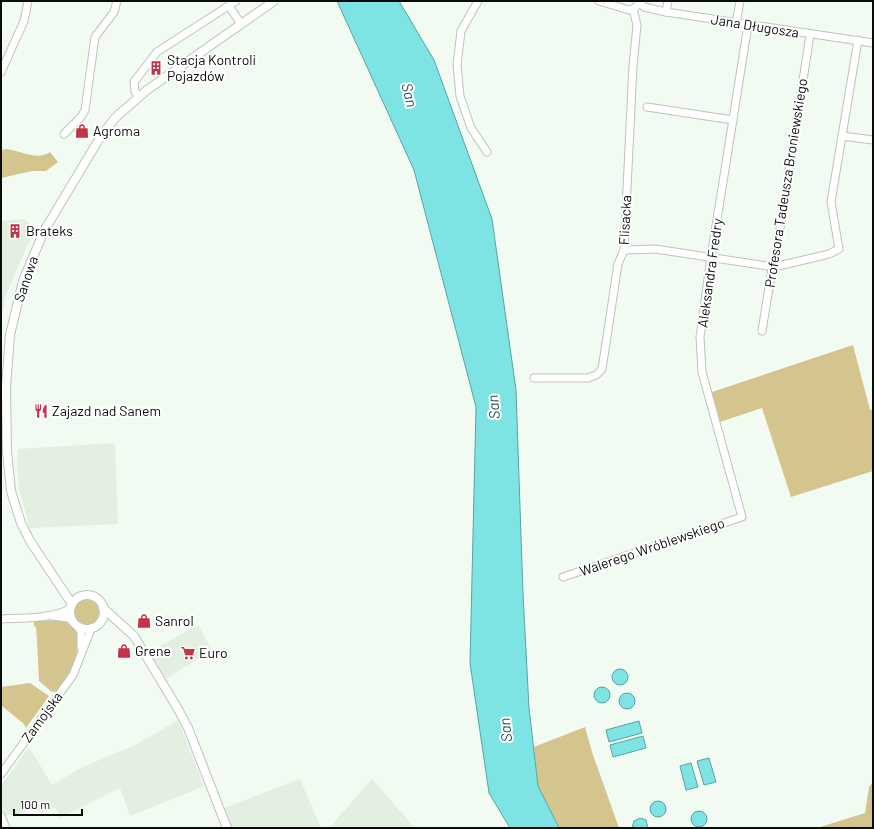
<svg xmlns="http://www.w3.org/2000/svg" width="874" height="829" viewBox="0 0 874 829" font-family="Barlow,sans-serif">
<rect width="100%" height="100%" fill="#f2fbf2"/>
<g fill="#e2efe1">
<path d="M 24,219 L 37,230 L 27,246 L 6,295 L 1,318 L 1,221 Z"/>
<path d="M 115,443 L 118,524 L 30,528 L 19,489 L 17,463 L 18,449 Z"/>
<path d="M 198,625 L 212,650 L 166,679 L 149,652 Z"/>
<path d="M 178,720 L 204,786 L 130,816 L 120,788 L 60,818 L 55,807 L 40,814 L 36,807 L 16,815 L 3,815 L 1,809 L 1,786 L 29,747 L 52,785 L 83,767 L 135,745 Z"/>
<path d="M 300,779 L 321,828 L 231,828 L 224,808 Z"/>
<path d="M 372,779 L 415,828 L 329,828 Z"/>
</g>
<g fill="#d4c58f">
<path d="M 7,149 C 21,151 38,161 50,152 L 58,162 L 46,171 L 32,171 L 1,178 L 1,150 Z"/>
<path d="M 853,345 L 870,410 L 873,409 L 873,471 L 791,497 L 762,408 L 720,422 L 712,392 Z"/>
<circle cx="86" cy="612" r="13"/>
<path d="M 66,620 L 77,631 C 80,658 72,670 57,691 L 52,692 L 39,681 L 37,641 L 47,641 L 37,641 L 36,627 L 34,626 L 34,621 Z"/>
<path d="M 30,683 L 49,696 L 26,728 L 24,724 L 2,706 L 1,687 Z"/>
<path d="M 585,727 L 592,752 L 619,828 L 559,828 L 538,786 L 534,747 Z"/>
<path d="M 873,782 L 873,828 L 817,828 L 865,813 L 869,787 Z"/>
</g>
<g fill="#7de4e3" stroke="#5aa3a2">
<path d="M 337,1 L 399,1 L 434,60 L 492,219 L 516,390 L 523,594 L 529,708 L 538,786 L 559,828 L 510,828 L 489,793 L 470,663 L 476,407 L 414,170 Z"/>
<circle cx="620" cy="677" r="8"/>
<circle cx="602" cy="695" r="8"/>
<circle cx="627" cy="701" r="8"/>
<path d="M 639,721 L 642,733 L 609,742 L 606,730 Z"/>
<path d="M 643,736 L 646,748 L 613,757 L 610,745 Z"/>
<path d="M 709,758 L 716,782 L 704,785 L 697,761 Z"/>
<path d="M 691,763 L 698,787 L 686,790 L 680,766 Z"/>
<circle cx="658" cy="809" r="8"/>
<circle cx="699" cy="819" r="8"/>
<path d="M 640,818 L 646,820 L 648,828 L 632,828 L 634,821 Z"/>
</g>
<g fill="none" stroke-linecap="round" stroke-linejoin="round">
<defs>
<g id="minor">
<path d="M 478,1 L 461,31 L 457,65 L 460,96 L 471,128 L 487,152"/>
<path d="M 599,1 L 629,10 L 633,9"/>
<path d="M 639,1 L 644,7 L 666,12 L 873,43"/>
<path d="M 229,6 L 241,24"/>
<path d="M 666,12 L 668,1"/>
<path d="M 736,23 L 740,1"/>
<path d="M 1,72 L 24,21 L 28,1"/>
<path d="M 139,96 L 135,92 L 134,82 L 157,52 L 236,1"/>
<path d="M 647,107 L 733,120"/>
<path d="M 64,134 L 81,117 L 85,110 L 95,37 L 114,12 L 117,1"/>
<path d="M 842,136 L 873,140"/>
<path d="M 624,250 L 655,249 L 774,267 L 829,254 L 839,249 L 831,202 L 858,40"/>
<path d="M 762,331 L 772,269 L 774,267 L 810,35"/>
<path d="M 534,378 L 588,378 L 596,375 L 602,369 L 618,264 L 624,250 L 633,66 L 637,25 L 633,9 L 640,3"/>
<path d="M 563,577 L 742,517 L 702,372 L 700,337 L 711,257 L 748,25"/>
<path d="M 52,616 L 68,618 L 72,620"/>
<path d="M 1,619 C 20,618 55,619 71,608"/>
<path d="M 78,627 L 81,632 L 81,647"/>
<path d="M 1,774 L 73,675 L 91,629"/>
<path d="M 1,816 L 6,828"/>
</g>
<g id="major">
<circle cx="87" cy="612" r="17"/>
<path d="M 72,604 L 30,541 L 21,523 L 11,491 L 7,452 L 6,387 L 10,335 L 23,281 L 44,231 L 101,136 L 116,117 L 147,90 L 274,1"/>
<path d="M 103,608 L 134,636 L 178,709 L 188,728 L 227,828"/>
</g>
</defs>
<use href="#minor" stroke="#bcc4bc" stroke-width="9"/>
<use href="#major" stroke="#bcc4bc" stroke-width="10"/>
<use href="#minor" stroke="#fff" stroke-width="7"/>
<use href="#major" stroke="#fff" stroke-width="8"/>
</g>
<defs>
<symbol id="building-bare" viewBox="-9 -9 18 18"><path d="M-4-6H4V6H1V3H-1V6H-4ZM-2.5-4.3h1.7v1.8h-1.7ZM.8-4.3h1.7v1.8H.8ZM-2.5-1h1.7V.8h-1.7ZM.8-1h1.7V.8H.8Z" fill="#c33348" stroke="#fff" stroke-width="2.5" paint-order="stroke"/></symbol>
<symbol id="shop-bare" viewBox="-9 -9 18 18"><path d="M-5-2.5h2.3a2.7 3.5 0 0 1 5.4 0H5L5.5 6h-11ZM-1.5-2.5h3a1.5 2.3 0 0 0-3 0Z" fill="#c33348" stroke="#fff" stroke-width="2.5" paint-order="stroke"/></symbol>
<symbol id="restaurant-bare" viewBox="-9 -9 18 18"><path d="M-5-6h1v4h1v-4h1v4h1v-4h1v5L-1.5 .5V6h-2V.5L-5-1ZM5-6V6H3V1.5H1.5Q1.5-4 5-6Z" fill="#c33348" stroke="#fff" stroke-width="2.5" paint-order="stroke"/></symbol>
<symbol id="supermarket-bare" viewBox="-9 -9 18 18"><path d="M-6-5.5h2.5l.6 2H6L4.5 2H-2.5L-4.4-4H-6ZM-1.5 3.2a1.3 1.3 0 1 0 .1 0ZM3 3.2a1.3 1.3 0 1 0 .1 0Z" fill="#c33348" stroke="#fff" stroke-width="2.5" paint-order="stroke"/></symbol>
</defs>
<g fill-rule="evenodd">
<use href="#building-bare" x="146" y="58" width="20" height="20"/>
<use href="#shop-bare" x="72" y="121" width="20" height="20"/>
<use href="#building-bare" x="5" y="221" width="20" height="20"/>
<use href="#restaurant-bare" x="31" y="401" width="20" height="20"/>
<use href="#shop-bare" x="134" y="611" width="20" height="20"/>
<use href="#shop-bare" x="114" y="641" width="20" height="20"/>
<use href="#supermarket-bare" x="178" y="643" width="20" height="20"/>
</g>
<g text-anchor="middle" stroke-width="4" stroke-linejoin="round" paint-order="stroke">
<g font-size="14" fill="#0a0c0a" stroke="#fff">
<text transform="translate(755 26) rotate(9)" y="5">Jana Długosza</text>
<text transform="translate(786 183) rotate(-81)" y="5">Profesora Tadeusza Broniewskiego</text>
<text transform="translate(625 220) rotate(-87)" y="5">Flisacka</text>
<text transform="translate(710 273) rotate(-82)" y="5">Aleksandra Fredry</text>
<text transform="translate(26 279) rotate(-71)" y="5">Sanowa</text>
<text transform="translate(652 547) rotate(-19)" y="5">Walerego Wróblewskiego</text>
<text transform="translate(42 717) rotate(-54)" y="5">Zamojska</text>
</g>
<g font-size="14" fill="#0a0c0a" stroke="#fff" text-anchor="start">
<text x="167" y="65">Stacja Kontroli<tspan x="167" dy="16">Pojazdów</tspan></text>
<text x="93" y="136">Agroma</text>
<text x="26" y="236">Brateks</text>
<text x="52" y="416">Zajazd nad Sanem</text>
<text x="155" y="626">Sanrol</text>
<text x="135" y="656">Grene</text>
<text x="199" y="658">Euro</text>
</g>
<g font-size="15" font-style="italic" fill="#275555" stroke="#fff">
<text transform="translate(409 95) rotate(76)" y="5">San</text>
<text transform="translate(494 407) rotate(-95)" y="5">San</text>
<text transform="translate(506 730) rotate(-96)" y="5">San</text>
</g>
</g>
<rect width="874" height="829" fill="none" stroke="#0a0c0a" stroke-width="4"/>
<path d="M14 809v6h68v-6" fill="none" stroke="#0a0c0a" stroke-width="2"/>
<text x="20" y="809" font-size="12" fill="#0a0c0a" stroke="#ffffff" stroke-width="3" paint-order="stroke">100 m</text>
</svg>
